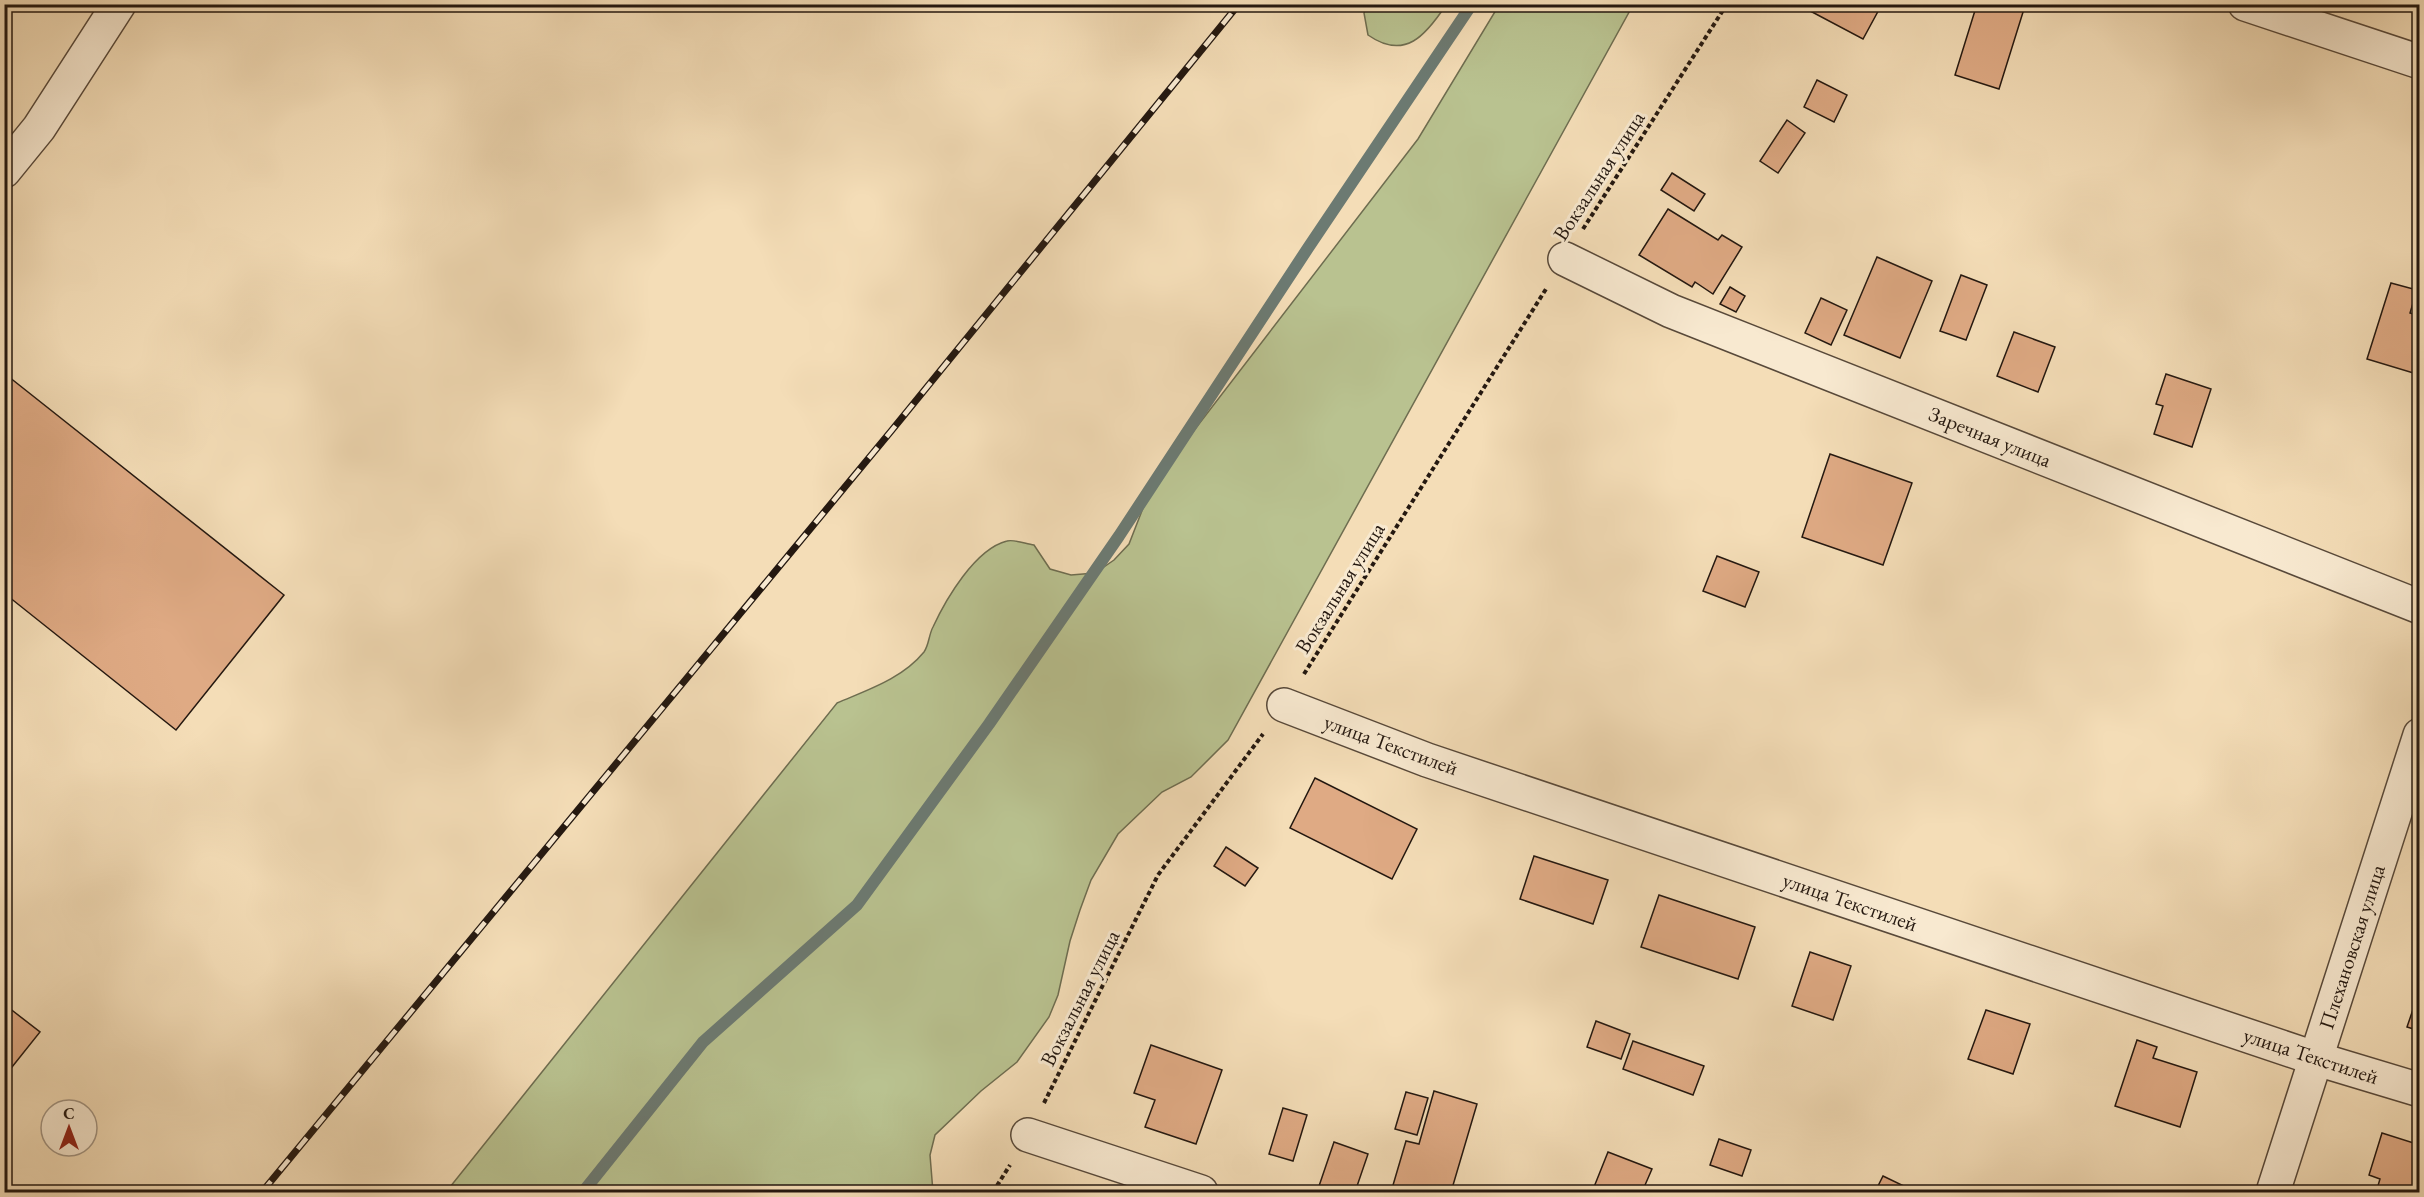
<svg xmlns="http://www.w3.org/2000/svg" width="2424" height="1197" viewBox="0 0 2424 1197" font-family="'EB Garamond',serif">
<rect width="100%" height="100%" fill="#f4ddb7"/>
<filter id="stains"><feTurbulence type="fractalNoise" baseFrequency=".00333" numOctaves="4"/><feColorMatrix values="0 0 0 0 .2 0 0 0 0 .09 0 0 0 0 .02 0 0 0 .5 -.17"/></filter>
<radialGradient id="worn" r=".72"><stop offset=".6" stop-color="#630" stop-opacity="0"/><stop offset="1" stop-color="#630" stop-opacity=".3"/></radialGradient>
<g fill="#b9c290" stroke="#6e6d50" stroke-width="1.5">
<path d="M 1368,4 L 1446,4 L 1446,5 C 1426,35 1405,61 1368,35 L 1364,13 Z"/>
<path d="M 1499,5 L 1633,5 L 1228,740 L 1191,777 L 1162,792 L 1118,834 L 1091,880 L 1080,910 L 1070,941 L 1058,995 L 1049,1017 L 1017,1062 L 981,1091 L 935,1135 L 930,1155 L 933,1192 L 446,1192 L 837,703 C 867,690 902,679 924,652 C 929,645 929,634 933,627 C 946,599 975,549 1007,541 C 1014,539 1026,544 1034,545 L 1050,569 L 1071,575 L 1095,573 L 1114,560 L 1129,544 L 1152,485 L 1418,139 Z"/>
</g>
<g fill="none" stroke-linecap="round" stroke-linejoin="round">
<path stroke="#6c7a72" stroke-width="12" d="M 583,1192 L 703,1042 L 857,905 L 989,724 L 1119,536 L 1308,248 L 1472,4"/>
</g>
<g fill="#dfaa84" stroke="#241810" stroke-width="1.5">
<path d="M 1797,4 L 1882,4 L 1863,39 Z"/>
<path d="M 1977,4 L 2010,4 L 2024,9 L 1999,89 L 1955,75 Z"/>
<path d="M 1817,80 L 1847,95 L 1834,122 L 1804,107 Z"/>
<path d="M 1787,120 L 1805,133 L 1778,173 L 1760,161 Z"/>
<path d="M 1672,173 L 1705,194 L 1694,211 L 1661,190 Z"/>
<path d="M 1668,209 L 1718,240 L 1722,235 L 1742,247 L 1713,294 L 1695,282 L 1692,287 L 1639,255 Z"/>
<path d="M 1877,257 L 1932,281 L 1900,358 L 1844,335 Z"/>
<path d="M 1961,275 L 1987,285 L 1966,340 L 1940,331 Z"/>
<path d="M 2391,283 L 2417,290 L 2410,313 L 2420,316 L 2420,375 L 2367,359 Z"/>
<path d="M 1730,287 L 1745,296 L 1736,312 L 1720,304 Z"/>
<path d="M 1821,298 L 1847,310 L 1831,345 L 1805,333 Z"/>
<path d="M 2014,332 L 2055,347 L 2038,392 L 1997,376 Z"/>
<path d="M 4,373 L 284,595 L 176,730 L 4,593 Z"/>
<path d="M 2166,374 L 2211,389 L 2192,447 L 2154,434 L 2163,406 L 2156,404 Z"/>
<path d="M 1830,454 L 1912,483 L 1883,565 L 1802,537 Z"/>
<path d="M 1717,556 L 1759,572 L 1745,607 L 1703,591 Z"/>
<path d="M 1315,778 L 1417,829 L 1392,879 L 1290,828 Z"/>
<path d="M 1226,847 L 1258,868 L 1245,886 L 1214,866 Z"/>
<path d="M 1534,856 L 1608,880 L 1593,924 L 1520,899 Z"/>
<path d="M 1659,895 L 1755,927 L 1738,979 L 1641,947 Z"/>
<path d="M 1810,952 L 1851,966 L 1833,1020 L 1792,1006 Z"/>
<path d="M 2420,989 L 2420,1031 L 2407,1027 Z"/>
<path d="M 4,1004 L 40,1032 L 4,1077 Z"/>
<path d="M 1986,1010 L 2030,1024 L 2013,1074 L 1968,1059 Z"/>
<path d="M 1596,1021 L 1630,1034 L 1621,1059 L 1587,1047 Z"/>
<path d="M 2137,1040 L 2157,1047 L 2153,1058 L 2197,1072 L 2180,1127 L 2115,1106 Z"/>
<path d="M 1633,1041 L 1704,1066 L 1693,1095 L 1623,1069 Z"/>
<path d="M 1151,1045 L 1222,1070 L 1196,1144 L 1145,1127 L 1155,1100 L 1134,1093 Z"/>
<path d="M 1434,1091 L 1477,1104 L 1451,1192 L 1391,1192 L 1406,1141 L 1419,1144 Z"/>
<path d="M 1406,1092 L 1428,1098 L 1417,1135 L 1395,1129 Z"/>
<path d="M 1283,1108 L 1307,1115 L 1293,1161 L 1269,1154 Z"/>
<path d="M 2382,1133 L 2420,1145 L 2420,1192 L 2387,1192 L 2377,1189 L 2380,1179 L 2369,1175 Z"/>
<path d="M 1719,1139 L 1751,1150 L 1742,1176 L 1710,1165 Z"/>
<path d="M 1334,1142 L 1368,1154 L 1355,1192 L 1329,1192 L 1318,1189 Z"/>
<path d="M 1608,1152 L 1652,1169 L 1642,1192 L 1592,1192 Z"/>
<path d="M 1883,1176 L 1906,1187 L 1903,1192 L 1875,1192 Z"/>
</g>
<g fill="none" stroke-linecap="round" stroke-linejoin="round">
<defs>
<g id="minor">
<path d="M 2245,4 L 2420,62"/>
<path d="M 4,171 L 39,128 L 119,4"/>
<path d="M 1565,259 L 1671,311 L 2420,607"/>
<path d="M 1284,705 L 1427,760 L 2317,1059 L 2420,1090"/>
<path d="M 1028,1135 L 1201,1192"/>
<path d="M 2273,1192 L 2420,735"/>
</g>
</defs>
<use href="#minor" stroke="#58493a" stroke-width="36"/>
<g stroke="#241810" stroke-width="4" stroke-dasharray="4.5 3" stroke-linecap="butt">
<path d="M 1583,229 L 1727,4"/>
<path d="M 1304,674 L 1546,289"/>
<path d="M 1044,1103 L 1158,875 L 1263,734"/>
<path d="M 993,1192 L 1010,1165"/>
</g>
<use href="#minor" stroke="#f8e9d0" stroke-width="33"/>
<defs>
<path id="rail" d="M 262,1192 L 892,430 L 1239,4"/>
</defs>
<use href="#rail" stroke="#241810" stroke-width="7"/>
<use href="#rail" stroke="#f8e9d0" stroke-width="4.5" stroke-dasharray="14" stroke-linecap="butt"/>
</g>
<g text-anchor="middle" stroke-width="6" stroke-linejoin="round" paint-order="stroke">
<g font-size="21" fill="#241810" stroke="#f8e9d0">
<text transform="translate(1599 176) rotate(-57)" y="7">Вокзальная улица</text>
<text transform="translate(1990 437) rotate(22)" y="7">Заречная улица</text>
<text transform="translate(1340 588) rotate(-58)" y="7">Вокзальная улица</text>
<text transform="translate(1391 745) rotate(20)" y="7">улица Текстилей</text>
<text transform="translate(1850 902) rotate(19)" y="7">улица Текстилей</text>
<text transform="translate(2352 947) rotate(-72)" y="7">Плехановская улица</text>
<text transform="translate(1080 998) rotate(-63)" y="7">Вокзальная улица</text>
<text transform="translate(2311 1056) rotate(18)" y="7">улица Текстилей</text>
</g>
</g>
<rect width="2424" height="1197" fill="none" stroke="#f4ddb7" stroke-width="24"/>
<rect x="6" y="6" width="2412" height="1185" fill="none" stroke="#241810" stroke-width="3"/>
<rect x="12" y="12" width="2400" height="1173" fill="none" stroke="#241810" stroke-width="1.5"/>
<g transform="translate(69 1128)"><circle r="28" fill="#f8e9d0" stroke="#a39583" stroke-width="1.5"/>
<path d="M0-4.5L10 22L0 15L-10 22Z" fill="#8f2418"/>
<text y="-9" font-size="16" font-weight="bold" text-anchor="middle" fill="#241810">С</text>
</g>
<rect width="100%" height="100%" filter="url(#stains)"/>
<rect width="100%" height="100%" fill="url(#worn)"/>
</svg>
